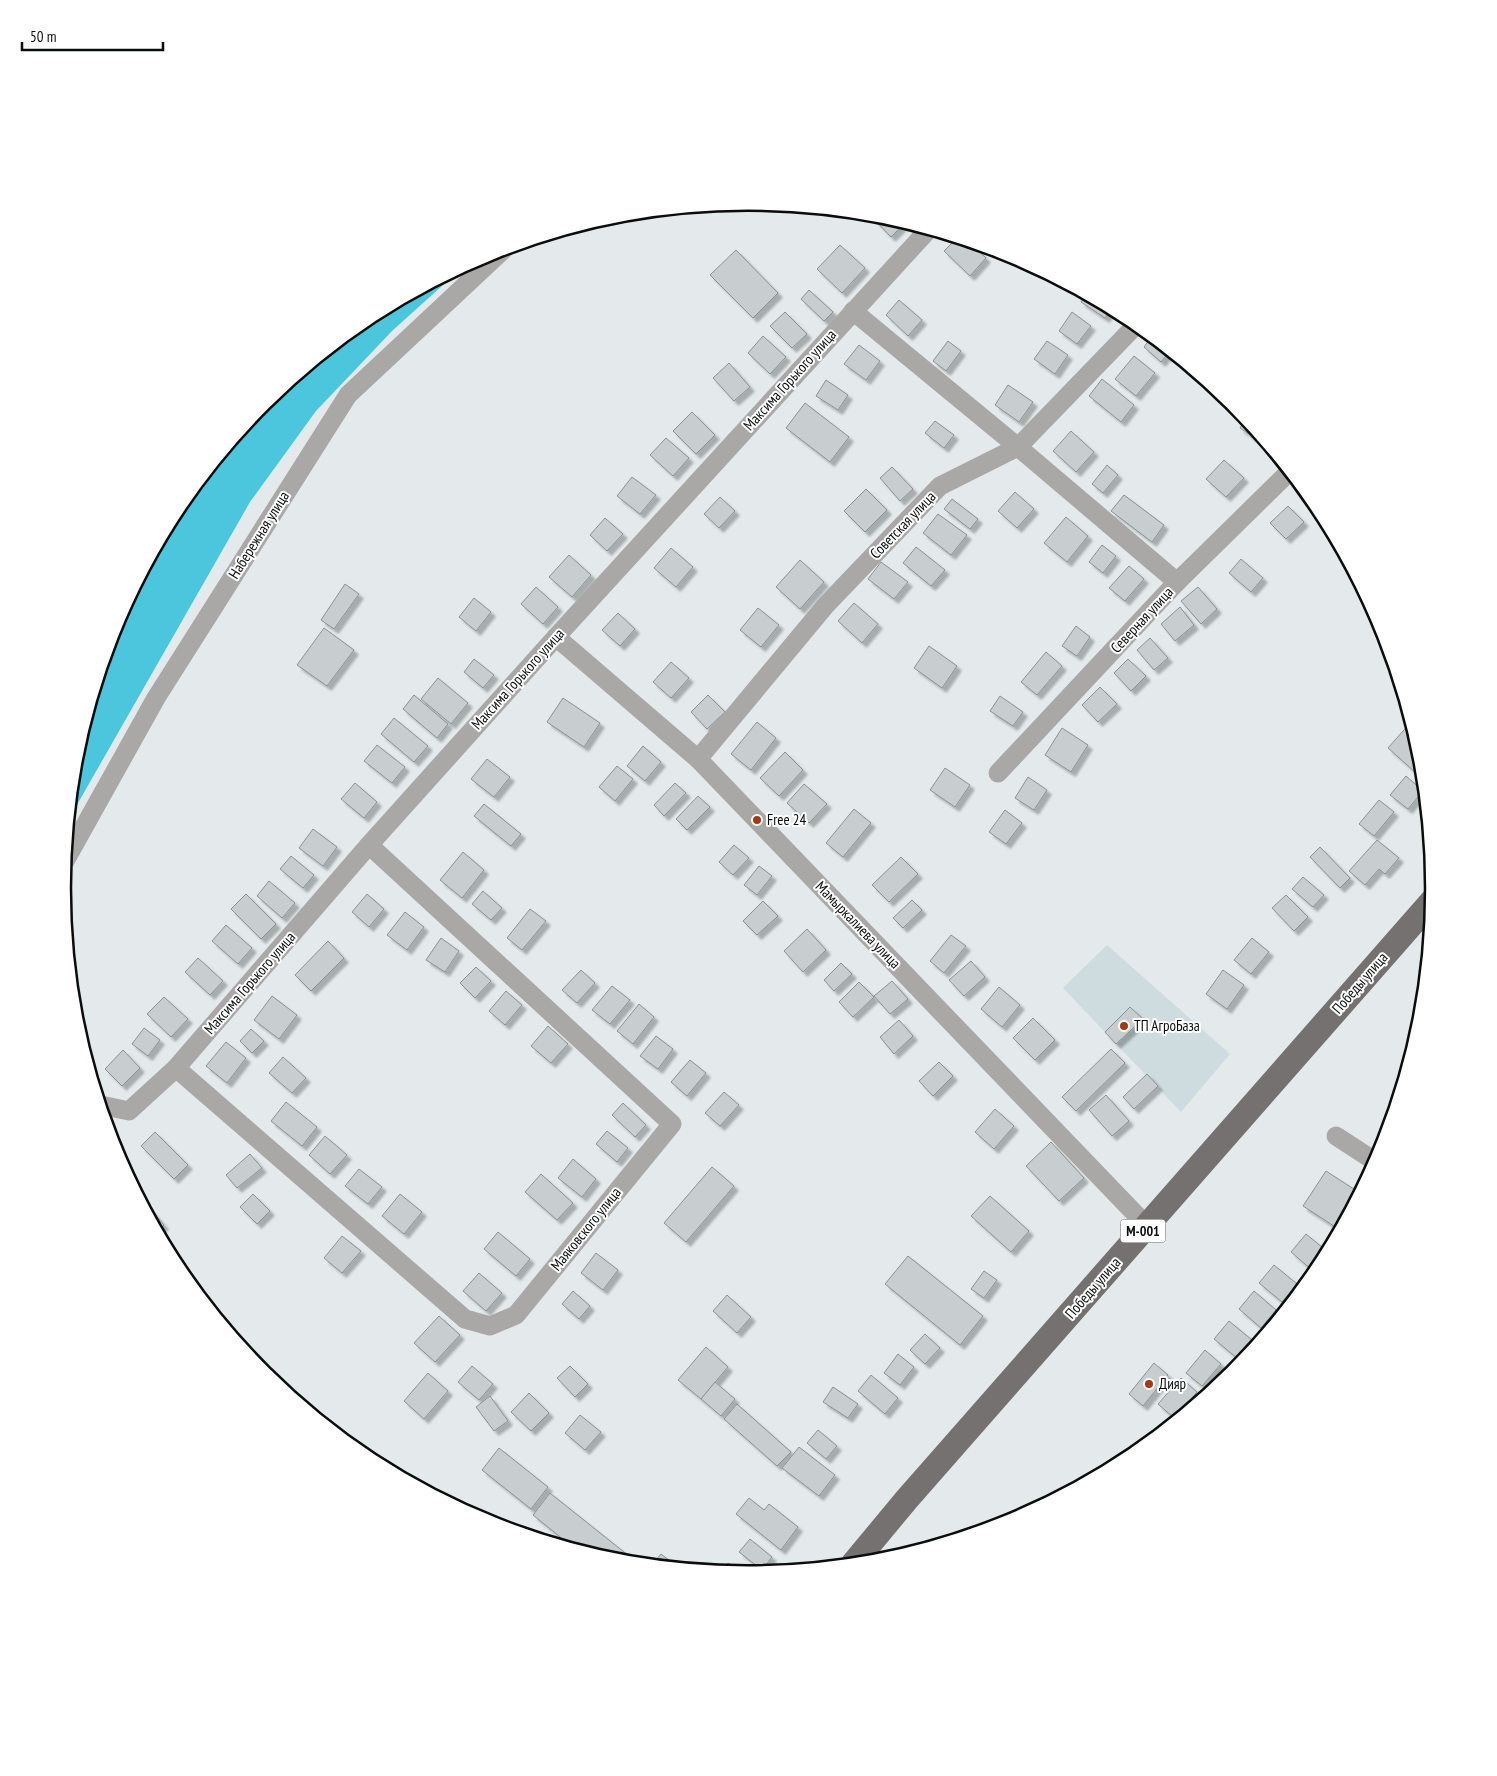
<svg xmlns="http://www.w3.org/2000/svg" width="1497" height="1776" viewBox="0 0 1497 1776" font-family="'PT Sans Narrow',sans-serif">
<defs>
<filter id="shadow"><feDropShadow dx="4.5" dy="4.5" stdDeviation="1" flood-color="#0004"/></filter>
</defs>
<rect width="100%" height="100%" fill="#e4eaeb"/>
<path fill="#cedcdf" d="M 1107,945 L 1230,1054 L 1181,1112 L 1063,988 Z"/>
<path fill="#4bc6dc" d="M 463,267 L 392,331 L 316,411 L 250,502 L 70,817 L 76,754 L 115,625 L 178,507 L 264,403 L 368,317 Z"/>
<g fill="#c8cecf" stroke="#8b9192" filter="url(#shadow)">
<path d="M 872,214 L 883,215 L 906,222 L 891,237 L 870,215 Z"/>
<path d="M 957,238 L 968,241 L 986,258 L 970,276 L 944,251 Z"/>
<path d="M 840,245 L 865,268 L 842,293 L 817,269 Z"/>
<path d="M 736,250 L 778,293 L 753,318 L 710,275 Z"/>
<path d="M 809,290 L 833,312 L 824,321 L 801,299 Z"/>
<path d="M 1086,294 L 1112,308 L 1105,318 L 1081,302 Z"/>
<path d="M 899,300 L 922,320 L 908,336 L 886,315 Z"/>
<path d="M 785,312 L 807,334 L 792,348 L 770,326 Z"/>
<path d="M 1072,312 L 1091,326 L 1077,344 L 1059,331 Z"/>
<path d="M 763,336 L 786,357 L 770,374 L 748,353 Z"/>
<path d="M 1152,336 L 1170,351 L 1161,362 L 1144,347 Z"/>
<path d="M 948,341 L 961,351 L 946,371 L 933,361 Z"/>
<path d="M 1047,341 L 1068,355 L 1055,374 L 1034,359 Z"/>
<path d="M 859,345 L 880,361 L 866,380 L 844,364 Z"/>
<path d="M 1134,356 L 1155,373 L 1136,396 L 1115,379 Z"/>
<path d="M 729,363 L 750,387 L 734,401 L 713,378 Z"/>
<path d="M 1102,379 L 1134,405 L 1121,422 L 1089,396 Z"/>
<path d="M 826,380 L 848,395 L 838,410 L 816,396 Z"/>
<path d="M 1008,385 L 1033,402 L 1019,422 L 995,405 Z"/>
<path d="M 805,403 L 849,437 L 830,462 L 786,428 Z"/>
<path d="M 692,412 L 715,435 L 696,454 L 673,431 Z"/>
<path d="M 1246,418 L 1269,446 L 1268,447 L 1240,428 Z"/>
<path d="M 935,421 L 954,435 L 944,448 L 925,433 Z"/>
<path d="M 1071,431 L 1094,452 L 1076,472 L 1053,451 Z"/>
<path d="M 666,438 L 689,458 L 673,476 L 650,455 Z"/>
<path d="M 1224,460 L 1244,478 L 1226,497 L 1206,479 Z"/>
<path d="M 1107,465 L 1118,475 L 1103,493 L 1092,484 Z"/>
<path d="M 892,467 L 913,489 L 900,501 L 880,478 Z"/>
<path d="M 632,477 L 656,495 L 640,514 L 617,496 Z"/>
<path d="M 866,489 L 887,510 L 865,532 L 844,511 Z"/>
<path d="M 1015,492 L 1034,509 L 1017,528 L 998,511 Z"/>
<path d="M 1124,495 L 1164,525 L 1152,542 L 1111,511 Z"/>
<path d="M 720,497 L 735,511 L 719,528 L 704,514 Z"/>
<path d="M 952,499 L 978,519 L 970,529 L 944,509 Z"/>
<path d="M 1288,506 L 1304,522 L 1286,539 L 1270,523 Z"/>
<path d="M 938,514 L 967,535 L 951,555 L 923,533 Z"/>
<path d="M 1066,517 L 1088,536 L 1067,562 L 1044,543 Z"/>
<path d="M 605,518 L 623,534 L 607,551 L 590,535 Z"/>
<path d="M 1102,545 L 1116,556 L 1103,573 L 1089,562 Z"/>
<path d="M 916,547 L 945,570 L 931,586 L 903,563 Z"/>
<path d="M 671,548 L 693,567 L 676,587 L 654,568 Z"/>
<path d="M 569,555 L 591,575 L 572,597 L 549,577 Z"/>
<path d="M 1241,559 L 1263,578 L 1251,592 L 1229,573 Z"/>
<path d="M 800,560 L 824,582 L 800,609 L 776,587 Z"/>
<path d="M 881,562 L 908,582 L 894,599 L 868,579 Z"/>
<path d="M 1129,566 L 1144,579 L 1125,601 L 1109,588 Z"/>
<path d="M 345,584 L 359,594 L 334,629 L 321,620 Z"/>
<path d="M 536,587 L 558,607 L 543,624 L 521,604 Z"/>
<path d="M 1198,587 L 1217,609 L 1201,624 L 1181,601 Z"/>
<path d="M 474,598 L 491,612 L 476,631 L 459,617 Z"/>
<path d="M 854,603 L 878,624 L 862,643 L 838,621 Z"/>
<path d="M 1180,607 L 1194,625 L 1175,641 L 1161,624 Z"/>
<path d="M 758,608 L 779,625 L 761,647 L 740,630 Z"/>
<path d="M 618,613 L 635,629 L 620,646 L 602,630 Z"/>
<path d="M 1076,626 L 1090,637 L 1077,656 L 1062,646 Z"/>
<path d="M 324,628 L 354,650 L 327,686 L 297,665 Z"/>
<path d="M 1150,638 L 1168,658 L 1154,670 L 1137,650 Z"/>
<path d="M 929,646 L 957,666 L 942,688 L 914,668 Z"/>
<path d="M 1046,652 L 1062,666 L 1037,695 L 1021,682 Z"/>
<path d="M 474,659 L 494,675 L 483,688 L 464,672 Z"/>
<path d="M 1128,659 L 1146,676 L 1131,691 L 1114,673 Z"/>
<path d="M 671,662 L 689,678 L 671,698 L 653,682 Z"/>
<path d="M 438,678 L 468,703 L 451,724 L 421,699 Z"/>
<path d="M 1100,687 L 1117,704 L 1098,722 L 1082,705 Z"/>
<path d="M 414,695 L 448,724 L 437,738 L 403,709 Z"/>
<path d="M 708,695 L 725,712 L 707,729 L 691,712 Z"/>
<path d="M 1000,696 L 1023,712 L 1013,726 L 990,711 Z"/>
<path d="M 563,698 L 600,723 L 584,747 L 547,722 Z"/>
<path d="M 394,718 L 428,746 L 414,762 L 381,734 Z"/>
<path d="M 757,722 L 776,738 L 751,770 L 731,754 Z"/>
<path d="M 1411,722 L 1421,754 L 1424,780 L 1388,748 Z"/>
<path d="M 1062,728 L 1088,745 L 1071,772 L 1045,755 Z"/>
<path d="M 377,745 L 405,767 L 392,783 L 364,761 Z"/>
<path d="M 643,746 L 661,762 L 645,781 L 627,766 Z"/>
<path d="M 785,752 L 803,770 L 779,796 L 760,778 Z"/>
<path d="M 487,759 L 510,777 L 494,797 L 471,779 Z"/>
<path d="M 617,766 L 633,779 L 615,801 L 599,787 Z"/>
<path d="M 945,768 L 970,785 L 955,807 L 930,790 Z"/>
<path d="M 1406,776 L 1423,791 L 1408,809 L 1390,795 Z"/>
<path d="M 1028,777 L 1047,790 L 1034,810 L 1015,798 Z"/>
<path d="M 355,783 L 377,802 L 364,818 L 341,799 Z"/>
<path d="M 675,783 L 686,793 L 664,816 L 654,805 Z"/>
<path d="M 804,784 L 827,804 L 809,823 L 787,803 Z"/>
<path d="M 698,796 L 710,807 L 687,830 L 676,819 Z"/>
<path d="M 1379,800 L 1394,812 L 1374,836 L 1359,824 Z"/>
<path d="M 484,804 L 521,834 L 511,846 L 474,816 Z"/>
<path d="M 854,809 L 871,823 L 843,857 L 826,843 Z"/>
<path d="M 1005,810 L 1022,823 L 1006,844 L 989,832 Z"/>
<path d="M 313,829 L 337,847 L 323,866 L 299,848 Z"/>
<path d="M 1377,840 L 1399,858 L 1385,874 L 1379,869 L 1365,885 L 1349,871 Z"/>
<path d="M 734,845 L 749,858 L 733,875 L 719,862 Z"/>
<path d="M 1320,847 L 1350,878 L 1340,888 L 1310,857 Z"/>
<path d="M 463,852 L 484,870 L 462,898 L 440,880 Z"/>
<path d="M 291,856 L 314,875 L 303,888 L 280,869 Z"/>
<path d="M 901,857 L 918,874 L 889,902 L 872,885 Z"/>
<path d="M 759,866 L 772,876 L 757,895 L 744,885 Z"/>
<path d="M 1303,877 L 1324,895 L 1313,907 L 1292,889 Z"/>
<path d="M 269,881 L 295,903 L 282,918 L 257,896 Z"/>
<path d="M 483,891 L 502,908 L 491,920 L 472,904 Z"/>
<path d="M 246,894 L 276,924 L 261,939 L 231,909 Z"/>
<path d="M 367,894 L 384,909 L 369,927 L 352,912 Z"/>
<path d="M 1286,895 L 1308,917 L 1294,931 L 1272,908 Z"/>
<path d="M 912,900 L 922,910 L 903,928 L 893,918 Z"/>
<path d="M 763,901 L 778,916 L 757,935 L 743,921 Z"/>
<path d="M 530,909 L 546,921 L 522,950 L 507,938 Z"/>
<path d="M 405,912 L 424,927 L 407,950 L 387,935 Z"/>
<path d="M 226,925 L 252,948 L 238,964 L 212,941 Z"/>
<path d="M 807,929 L 826,950 L 803,972 L 784,951 Z"/>
<path d="M 951,935 L 966,946 L 944,973 L 930,961 Z"/>
<path d="M 441,938 L 459,951 L 445,972 L 426,960 Z"/>
<path d="M 1252,938 L 1269,952 L 1251,974 L 1234,960 Z"/>
<path d="M 328,941 L 344,958 L 311,991 L 295,975 Z"/>
<path d="M 198,958 L 223,981 L 210,995 L 185,972 Z"/>
<path d="M 971,961 L 985,977 L 964,996 L 949,980 Z"/>
<path d="M 841,963 L 852,974 L 834,991 L 824,980 Z"/>
<path d="M 476,967 L 491,981 L 475,998 L 460,983 Z"/>
<path d="M 581,970 L 595,983 L 577,1003 L 562,990 Z"/>
<path d="M 1223,970 L 1244,985 L 1227,1009 L 1206,994 Z"/>
<path d="M 892,981 L 908,999 L 890,1014 L 874,996 Z"/>
<path d="M 859,982 L 874,997 L 853,1017 L 839,1002 Z"/>
<path d="M 612,986 L 630,1000 L 610,1024 L 592,1010 Z"/>
<path d="M 999,987 L 1020,1005 L 1002,1027 L 981,1009 Z"/>
<path d="M 506,991 L 522,1005 L 505,1025 L 489,1011 Z"/>
<path d="M 272,996 L 297,1015 L 279,1039 L 254,1020 Z"/>
<path d="M 164,997 L 188,1019 L 171,1037 L 147,1014 Z"/>
<path d="M 639,1004 L 654,1017 L 633,1044 L 617,1031 Z"/>
<path d="M 1130,1007 L 1143,1019 L 1116,1044 L 1105,1032 Z"/>
<path d="M 1033,1018 L 1055,1040 L 1035,1060 L 1013,1038 Z"/>
<path d="M 899,1020 L 913,1036 L 894,1054 L 880,1037 Z"/>
<path d="M 548,1026 L 568,1044 L 551,1063 L 531,1046 Z"/>
<path d="M 144,1028 L 160,1040 L 148,1056 L 132,1044 Z"/>
<path d="M 251,1029 L 264,1041 L 252,1053 L 240,1041 Z"/>
<path d="M 656,1036 L 673,1049 L 658,1069 L 640,1056 Z"/>
<path d="M 226,1042 L 246,1058 L 227,1083 L 206,1066 Z"/>
<path d="M 1111,1049 L 1125,1063 L 1076,1111 L 1062,1097 Z"/>
<path d="M 123,1050 L 140,1068 L 122,1086 L 105,1069 Z"/>
<path d="M 283,1057 L 306,1078 L 292,1093 L 269,1073 Z"/>
<path d="M 690,1060 L 706,1073 L 687,1096 L 671,1082 Z"/>
<path d="M 939,1062 L 953,1076 L 933,1096 L 919,1081 Z"/>
<path d="M 1147,1074 L 1158,1086 L 1134,1109 L 1123,1097 Z"/>
<path d="M 724,1092 L 739,1105 L 720,1126 L 705,1113 Z"/>
<path d="M 1106,1095 L 1129,1121 L 1112,1136 L 1089,1110 Z"/>
<path d="M 286,1102 L 317,1127 L 302,1146 L 271,1121 Z"/>
<path d="M 623,1103 L 646,1125 L 635,1137 L 612,1115 Z"/>
<path d="M 995,1109 L 1014,1126 L 994,1149 L 975,1132 Z"/>
<path d="M 607,1131 L 628,1148 L 617,1162 L 596,1144 Z"/>
<path d="M 155,1132 L 188,1165 L 174,1179 L 141,1146 Z"/>
<path d="M 325,1136 L 347,1155 L 330,1174 L 309,1155 Z"/>
<path d="M 1051,1142 L 1084,1178 L 1059,1201 L 1026,1166 Z"/>
<path d="M 250,1154 L 262,1168 L 237,1188 L 226,1175 Z"/>
<path d="M 573,1159 L 596,1179 L 582,1197 L 558,1178 Z"/>
<path d="M 712,1167 L 734,1186 L 686,1242 L 664,1223 Z"/>
<path d="M 359,1169 L 382,1187 L 368,1204 L 345,1186 Z"/>
<path d="M 1326,1171 L 1360,1193 L 1340,1230 L 1303,1206 Z"/>
<path d="M 541,1174 L 573,1203 L 557,1220 L 525,1192 Z"/>
<path d="M 253,1194 L 270,1211 L 257,1224 L 240,1207 Z"/>
<path d="M 400,1194 L 422,1212 L 404,1234 L 382,1216 Z"/>
<path d="M 990,1196 L 1029,1231 L 1011,1252 L 971,1216 Z"/>
<path d="M 150,1209 L 164,1225 L 158,1231 L 147,1212 Z"/>
<path d="M 498,1232 L 530,1259 L 516,1276 L 484,1249 Z"/>
<path d="M 1306,1234 L 1328,1252 L 1313,1271 L 1291,1252 Z"/>
<path d="M 342,1236 L 361,1251 L 342,1273 L 324,1258 Z"/>
<path d="M 596,1253 L 618,1270 L 603,1290 L 581,1273 Z"/>
<path d="M 908,1256 L 983,1316 L 960,1345 L 885,1284 Z"/>
<path d="M 1274,1265 L 1297,1284 L 1282,1302 L 1259,1283 Z"/>
<path d="M 984,1271 L 997,1280 L 984,1298 L 971,1289 Z"/>
<path d="M 479,1273 L 502,1293 L 486,1311 L 463,1291 Z"/>
<path d="M 573,1291 L 590,1306 L 579,1319 L 562,1304 Z"/>
<path d="M 1254,1291 L 1276,1310 L 1261,1328 L 1239,1309 Z"/>
<path d="M 727,1295 L 751,1317 L 737,1333 L 713,1311 Z"/>
<path d="M 439,1316 L 460,1335 L 435,1362 L 414,1343 Z"/>
<path d="M 1229,1321 L 1252,1340 L 1237,1358 L 1214,1339 Z"/>
<path d="M 925,1334 L 940,1348 L 925,1364 L 910,1350 Z"/>
<path d="M 706,1347 L 728,1367 L 701,1399 L 678,1380 Z"/>
<path d="M 1205,1350 L 1221,1364 L 1202,1386 L 1186,1373 Z"/>
<path d="M 898,1354 L 914,1367 L 900,1385 L 884,1373 Z"/>
<path d="M 1154,1363 L 1168,1375 L 1143,1406 L 1129,1394 Z"/>
<path d="M 472,1366 L 493,1384 L 479,1400 L 458,1382 Z"/>
<path d="M 570,1366 L 588,1384 L 575,1397 L 557,1378 Z"/>
<path d="M 428,1373 L 448,1391 L 424,1419 L 404,1401 Z"/>
<path d="M 871,1375 L 898,1398 L 885,1414 L 858,1391 Z"/>
<path d="M 1181,1378 L 1197,1392 L 1174,1418 L 1158,1404 Z"/>
<path d="M 715,1382 L 735,1399 L 721,1416 L 701,1399 Z"/>
<path d="M 833,1387 L 858,1404 L 848,1418 L 823,1402 Z"/>
<path d="M 529,1393 L 549,1413 L 531,1431 L 511,1412 Z"/>
<path d="M 490,1396 L 508,1421 L 494,1431 L 476,1407 Z"/>
<path d="M 737,1404 L 791,1452 L 777,1466 L 724,1419 Z"/>
<path d="M 580,1415 L 601,1432 L 585,1450 L 565,1433 Z"/>
<path d="M 818,1430 L 837,1446 L 826,1459 L 807,1443 Z"/>
<path d="M 352,1442 L 364,1450 L 362,1454 L 351,1445 Z"/>
<path d="M 799,1447 L 835,1475 L 819,1496 L 782,1468 Z"/>
<path d="M 499,1448 L 548,1487 L 531,1509 L 482,1470 Z"/>
<path d="M 550,1493 L 629,1556 L 625,1562 L 614,1561 L 575,1549 L 533,1515 Z"/>
<path d="M 749,1498 L 764,1510 L 769,1504 L 798,1527 L 781,1550 L 736,1514 Z"/>
<path d="M 750,1539 L 772,1557 L 762,1570 L 739,1552 Z"/>
<path d="M 661,1554 L 678,1567 L 652,1565 Z"/>
<path d="M 728,1563 L 741,1573 L 721,1571 Z"/>
</g>
<g fill="none" stroke-linecap="round" stroke-linejoin="round">
<g stroke="#aaa7a7" stroke-width="19">
<path d="M 853,311 L 1018,447 L 1177,582"/>
<path d="M 556,637 L 698,759 L 1147,1226"/>
<path d="M 698,759 L 826,605 L 940,486 L 1018,447 L 1137,324"/>
<path d="M 998,773 L 1177,582 L 1290,471"/>
<path d="M 65,861 L 156,698 L 348,395 L 504,249"/>
<path d="M 176,1068 L 465,1319 L 490,1326 L 516,1315 L 672,1124 L 369,845"/>
<path d="M 101,1105 L 129,1111 L 176,1068 L 369,845 L 556,637 L 929,229"/>
<path d="M 1336,1136 L 1376,1162"/>
</g>
<path stroke="#757170" stroke-width="25" d="M 853,1564 L 907,1499 L 1433,900"/>
</g>
<g fill="#a13b13" stroke="#fff" stroke-width="2">
<circle cx="757" cy="820" r="5"/>
<circle cx="1124" cy="1026" r="5"/>
<circle cx="1149" cy="1384" r="5"/>
</g>
<g text-anchor="middle" stroke-width="4" stroke-linejoin="round" paint-order="stroke">
<rect fill="#fff" stroke="#545656" stroke-width="1" x="1120.5" y="1219.5" width="45" height="23" rx="4"/>
<g font-size="14" font-weight="bold" fill="#0b0d0d">
<text x="1143" y="1236">М-001</text>
</g>
<g font-size="15" fill="#0b0d0d" stroke="#fff">
<text transform="translate(790 380) rotate(-48)" y="5">Максима Горького улица</text>
<text transform="translate(903 525) rotate(-46)" y="5">Советская улица</text>
<text transform="translate(259 535) rotate(-58)" y="5">Набережная улица</text>
<text transform="translate(1142 620) rotate(-47)" y="5">Северная улица</text>
<text transform="translate(518 679) rotate(-48)" y="5">Максима Горького улица</text>
<text transform="translate(858 925) rotate(46)" y="5">Мамыркалиева улица</text>
<text transform="translate(250 983) rotate(-49)" y="5">Максима Горького улица</text>
<text transform="translate(1360 983) rotate(-49)" y="5">Победы улица</text>
<text transform="translate(586 1229) rotate(-51)" y="5">Маяковского улица</text>
<text transform="translate(1093 1288) rotate(-49)" y="5">Победы улица</text>
</g>
<g font-size="15" fill="#0b0d0d" stroke="#fff" text-anchor="start">
<text x="767" y="825">Free 24</text>
<text x="1134" y="1031">ТП АгроБаза</text>
<text x="1159" y="1389">Дияр</text>
</g>
</g>
<path d="M0 0H1497V1776H0ZM71 888a677 677 0 1 1 1354 0a677 677 0 1 1-1354 0Z" fill="#fff" fill-rule="evenodd"/>
<path fill="none" stroke="#0b0d0d" stroke-width="2.5" d="M71 888a677 677 0 1 1 1354 0a677 677 0 1 1-1354 0Z"/>
<path d="M22 42v8h141v-8" fill="none" stroke="#0b0d0d" stroke-width="2.5"/>
<text x="30" y="42" font-size="15" fill="#0b0d0d" stroke="#ffffff" stroke-width="4" paint-order="stroke">50 m</text>
</svg>
